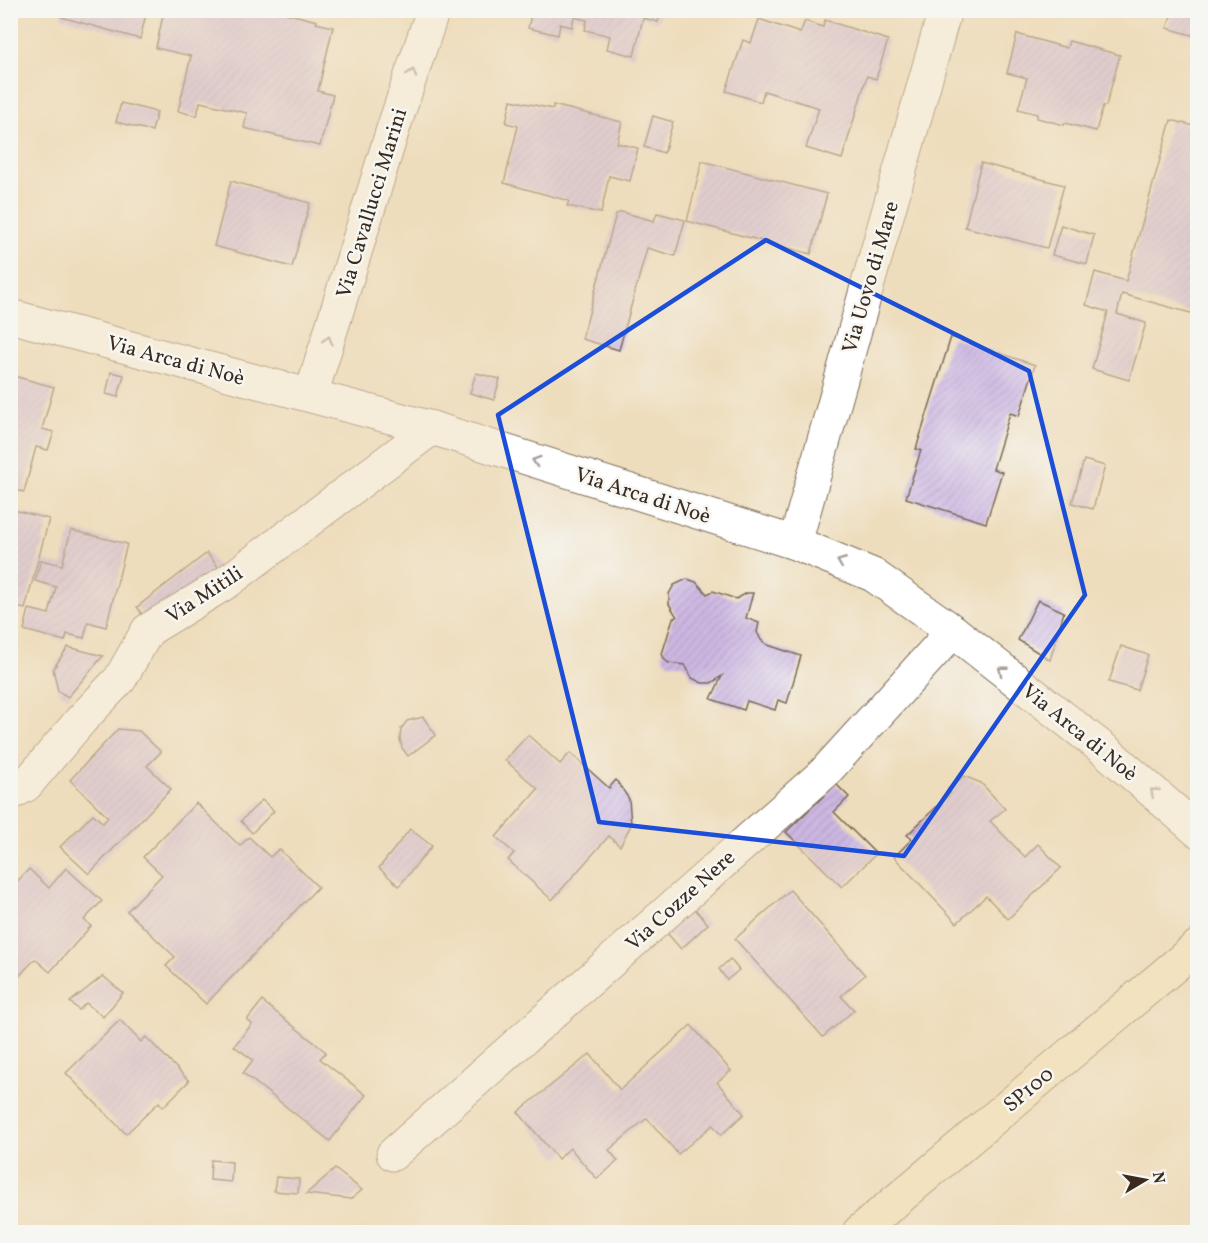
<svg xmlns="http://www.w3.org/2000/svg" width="1208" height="1243" viewBox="0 0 1208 1243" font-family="Vollkorn,serif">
<defs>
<pattern id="building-hatch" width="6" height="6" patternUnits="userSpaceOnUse" patternTransform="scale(1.5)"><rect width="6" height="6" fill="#cdb8e3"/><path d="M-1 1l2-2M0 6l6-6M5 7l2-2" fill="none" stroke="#b19ec2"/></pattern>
</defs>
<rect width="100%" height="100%" fill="#f6f6f2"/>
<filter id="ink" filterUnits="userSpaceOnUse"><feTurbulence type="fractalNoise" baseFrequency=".0167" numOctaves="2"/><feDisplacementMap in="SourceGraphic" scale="12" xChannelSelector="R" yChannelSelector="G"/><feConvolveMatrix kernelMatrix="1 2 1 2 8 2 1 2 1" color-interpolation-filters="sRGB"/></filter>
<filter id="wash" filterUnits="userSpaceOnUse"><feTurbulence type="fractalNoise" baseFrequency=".008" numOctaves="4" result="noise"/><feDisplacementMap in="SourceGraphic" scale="24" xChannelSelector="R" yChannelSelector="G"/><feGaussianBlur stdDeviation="1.35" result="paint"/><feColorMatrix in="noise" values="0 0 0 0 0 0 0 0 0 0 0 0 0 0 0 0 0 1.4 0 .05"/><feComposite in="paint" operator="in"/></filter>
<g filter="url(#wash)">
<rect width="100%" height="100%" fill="#eeddbc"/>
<g id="blocks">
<g fill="url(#building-hatch)">
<path d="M 62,10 L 147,10 L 140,39 L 61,17 Z"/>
<path d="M 164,10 L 274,10 L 317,21 L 316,23 L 333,27 L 318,91 L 333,95 L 320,146 L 244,128 L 247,113 L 200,102 L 197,116 L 178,111 L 191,56 L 156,48 Z"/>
<path d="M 532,10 L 617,10 L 625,13 L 625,10 L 661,10 L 658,22 L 643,18 L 634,56 L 607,49 L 610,36 L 585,30 L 587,20 L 574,17 L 572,27 L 560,24 L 558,35 L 528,28 Z"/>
<path d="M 1173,10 L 1198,10 L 1195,36 L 1167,28 Z"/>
<path d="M 759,19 L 800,33 L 805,21 L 823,27 L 825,20 L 888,40 L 876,79 L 867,76 L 842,159 L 806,148 L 819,108 L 764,91 L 761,102 L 726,91 L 743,40 L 751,43 Z"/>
<path d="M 1017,34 L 1067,48 L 1069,41 L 1120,55 L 1106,106 L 1103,106 L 1096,131 L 1065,123 L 1064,125 L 1037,118 L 1037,114 L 1018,109 L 1027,78 L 1007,73 Z"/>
<path d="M 511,100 L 553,109 L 553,105 L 622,122 L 617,143 L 638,148 L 630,181 L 609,176 L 601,213 L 567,206 L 569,201 L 504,183 L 518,126 L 506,123 Z"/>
<path d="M 121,103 L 157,112 L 152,131 L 116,122 Z"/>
<path d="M 653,116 L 673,122 L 664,153 L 644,147 Z"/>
<path d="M 1171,120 L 1198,127 L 1198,315 L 1122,294 L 1117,314 L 1146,323 L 1129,380 L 1092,369 L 1108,312 L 1086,305 L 1095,272 L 1126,281 Z"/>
<path d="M 702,161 L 827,194 L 811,254 L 687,221 Z"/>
<path d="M 981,163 L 1064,185 L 1047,248 L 965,227 Z"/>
<path d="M 231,181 L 310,203 L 292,267 L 214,246 Z"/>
<path d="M 622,212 L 654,221 L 657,213 L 685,220 L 675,256 L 647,248 L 619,350 L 582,339 L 616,214 Z"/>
<path d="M 1061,225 L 1094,235 L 1087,264 L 1052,255 Z"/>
<path d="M 951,337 L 1035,365 L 1019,416 L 1010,413 L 993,469 L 1002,472 L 986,523 L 906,498 L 921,450 L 916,449 Z"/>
<path d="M 111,372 L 124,375 L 118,397 L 106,394 Z"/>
<path d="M 476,373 L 500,379 L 494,400 L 470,393 Z"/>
<path d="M 10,375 L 54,387 L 42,429 L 54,432 L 48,450 L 36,447 L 24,492 L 10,489 Z"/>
<path d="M 1084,460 L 1105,466 L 1093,509 L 1072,503 Z"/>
<path d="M 10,509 L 49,519 L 25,609 L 10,605 Z"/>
<path d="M 71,530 L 127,544 L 106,627 L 88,622 L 84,638 L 67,634 L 65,641 L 24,630 L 29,609 L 49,614 L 56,587 L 35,581 L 41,560 L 62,565 Z"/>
<path d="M 207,553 L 219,568 L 148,623 L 137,607 Z"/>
<path d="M 687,579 L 696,582 L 707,594 L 713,591 L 736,599 L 747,593 L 753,593 L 746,618 L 759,623 L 757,632 L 761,640 L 768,645 L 801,656 L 787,703 L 778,700 L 775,710 L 747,701 L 744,710 L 711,699 L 722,676 L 711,683 L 702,683 L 692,678 L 685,665 L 669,663 L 665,660 L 662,654 L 673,618 L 677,617 L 669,604 L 669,594 L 674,585 Z"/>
<path d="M 1038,600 L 1064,612 L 1050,660 L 1018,640 Z"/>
<path d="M 1121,646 L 1148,655 L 1137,690 L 1109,682 Z"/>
<path d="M 68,647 L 103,656 L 68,697 L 58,691 L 53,669 Z"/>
<path d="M 423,717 L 436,735 L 408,756 L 402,748 L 400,739 L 401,729 L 407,721 Z"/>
<path d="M 118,729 L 139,731 L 161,752 L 147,766 L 171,789 L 89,874 L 60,847 L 93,814 L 103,823 L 108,817 L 70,780 Z"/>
<path d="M 528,735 L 560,764 L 570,753 L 609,788 L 616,780 L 629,799 L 631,825 L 620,846 L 609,836 L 552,900 L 508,860 L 514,853 L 496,837 L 538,789 L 505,760 Z"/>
<path d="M 964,776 L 981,783 L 1005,809 L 990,821 L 1025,857 L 1038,844 L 1061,868 L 1008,919 L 986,896 L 957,923 L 894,857 L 912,839 L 907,835 L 951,793 L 948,790 Z"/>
<path d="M 836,784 L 849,797 L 834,812 L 876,854 L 842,887 L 786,832 Z"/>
<path d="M 262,800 L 274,811 L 252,833 L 241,821 Z"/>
<path d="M 196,803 L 240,846 L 249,837 L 270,857 L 279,849 L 318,887 L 206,1004 L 166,966 L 175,957 L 127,911 L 162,875 L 143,857 Z"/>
<path d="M 410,829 L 432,846 L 399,886 L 379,868 Z"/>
<path d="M 66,868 L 102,901 L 84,920 L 91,926 L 50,972 L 35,959 L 10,986 L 10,889 L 29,869 L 49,888 Z"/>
<path d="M 790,890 L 865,975 L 841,996 L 854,1010 L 823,1037 L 735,939 Z"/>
<path d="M 695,909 L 708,924 L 681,949 L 667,933 Z"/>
<path d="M 730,959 L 739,970 L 727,980 L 719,969 Z"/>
<path d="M 103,976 L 123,993 L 103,1017 L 86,1003 L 79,1010 L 70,1002 Z"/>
<path d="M 262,1001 L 326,1052 L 320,1059 L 366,1095 L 330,1141 L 243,1073 L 253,1060 L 234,1046 L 252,1024 L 247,1020 Z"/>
<path d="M 120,1020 L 141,1042 L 146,1037 L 189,1081 L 163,1107 L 159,1102 L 126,1134 L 66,1073 Z"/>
<path d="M 691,1025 L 731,1071 L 717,1082 L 744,1114 L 721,1135 L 713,1125 L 678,1154 L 647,1118 L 609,1150 L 618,1161 L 597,1179 L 570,1148 L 558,1159 L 518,1112 L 590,1054 L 620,1090 Z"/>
<path d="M 211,1160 L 232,1162 L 231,1182 L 210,1180 Z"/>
<path d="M 335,1169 L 362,1190 L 351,1199 L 306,1194 Z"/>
<path d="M 276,1177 L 299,1179 L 298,1193 L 274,1191 Z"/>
</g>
</g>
</g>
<g filter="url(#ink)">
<use href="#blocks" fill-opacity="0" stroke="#7a6955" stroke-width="1.5"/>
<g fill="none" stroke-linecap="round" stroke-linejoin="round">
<defs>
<g id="minor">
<path d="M 10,316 L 432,428 L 795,543 L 873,575 L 953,631 L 1106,751 L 1198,831"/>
<path d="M 311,395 L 393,129 L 433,10"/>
<path d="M 795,543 L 945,10"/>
<path d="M 10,794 L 26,785 L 81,720 L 120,679 L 148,630 L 227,582 L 432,428"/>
<path d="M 393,1154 L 824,773 L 953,631"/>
</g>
<path id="secondary" d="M 859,1232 L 1198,946"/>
</defs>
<use href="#minor" stroke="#7a6955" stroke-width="35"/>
<use href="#secondary" stroke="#7a6955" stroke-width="35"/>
<use href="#minor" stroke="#fff" stroke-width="33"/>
<use href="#secondary" stroke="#f6e9c3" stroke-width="33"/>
</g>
<defs><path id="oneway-chevron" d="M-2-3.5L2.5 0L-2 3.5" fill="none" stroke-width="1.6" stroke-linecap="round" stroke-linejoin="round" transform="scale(1.5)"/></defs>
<g stroke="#a79f9a">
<use href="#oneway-chevron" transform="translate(412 73) rotate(-72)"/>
<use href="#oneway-chevron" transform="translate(328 340) rotate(-73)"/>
<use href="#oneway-chevron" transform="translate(536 461) rotate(-162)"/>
<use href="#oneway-chevron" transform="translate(841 562) rotate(-158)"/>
<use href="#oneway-chevron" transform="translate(1002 670) rotate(-142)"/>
<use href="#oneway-chevron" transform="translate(1154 792) rotate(-139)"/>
</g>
</g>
<path d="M0 0H1208V1243H0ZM 766,240 L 1029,371 L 1085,595 L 904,856 L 599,822 L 498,415 Z" fill="#eeddbc" fill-opacity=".55" fill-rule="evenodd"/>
<path fill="none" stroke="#1d4ed8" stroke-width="4.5" stroke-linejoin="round" d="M 766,240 L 1029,371 L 1085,595 L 904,856 L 599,822 L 498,415 Z"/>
<g text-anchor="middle" stroke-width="5" stroke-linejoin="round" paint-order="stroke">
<g font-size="21" fill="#3b2a1e" stroke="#f6f6f2">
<text transform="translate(371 203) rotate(-73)" y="7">Via Cavallucci Marini</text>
<text transform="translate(870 277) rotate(-74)" y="7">Via Uovo di Mare</text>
<text transform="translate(176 360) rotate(15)" y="7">Via Arca di Noè</text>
<text transform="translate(643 495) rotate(18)" y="7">Via Arca di Noè</text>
<text transform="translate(204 594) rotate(-33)" y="7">Via Mitili</text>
<text transform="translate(1080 732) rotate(39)" y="7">Via Arca di Noè</text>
<text transform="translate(680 900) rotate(-42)" y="7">Via Cozze Nere</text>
<text transform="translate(1028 1089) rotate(-40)" y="7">SP100</text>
</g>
</g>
<rect width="1208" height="1243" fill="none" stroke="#f6f6f2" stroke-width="36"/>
<g transform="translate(1145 1180) rotate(80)" stroke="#f6f6f2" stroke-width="4.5" paint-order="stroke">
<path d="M0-4.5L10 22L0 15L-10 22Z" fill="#3b2a1e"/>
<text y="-9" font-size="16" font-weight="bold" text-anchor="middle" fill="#3b2a1e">N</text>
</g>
</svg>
